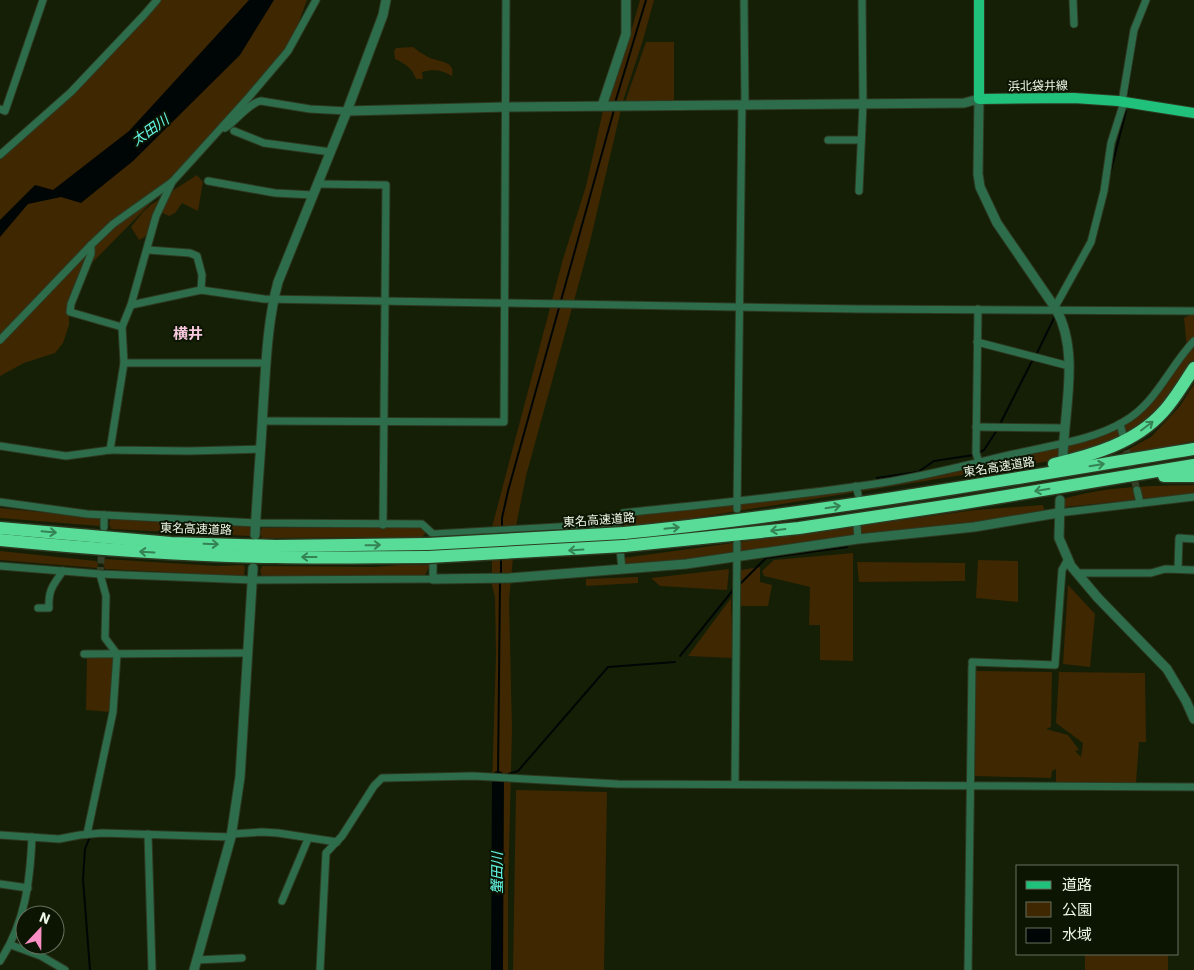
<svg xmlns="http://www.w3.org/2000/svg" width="1194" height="970" viewBox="0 0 1194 970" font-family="'IBM Plex Sans','Noto Sans JP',sans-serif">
<rect width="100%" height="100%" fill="#141f06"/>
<g fill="#3f2702">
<path d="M 156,0 L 307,0 L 288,51 L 189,164 L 85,270 L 73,285 L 82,277 L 69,301 L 69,325 L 63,343 L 55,353 L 24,363 L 0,376 L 0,160 Z"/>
<path d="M 640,0 L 654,0 L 643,40 L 623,101 L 589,246 L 526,476 L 516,526 L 509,600 L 512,730 L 508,891 L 508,970 L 492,970 L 492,787 L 496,654 L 495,597 L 492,585 L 492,527 L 563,259 L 586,186 L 604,106 L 630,35 Z"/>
<path d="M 646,42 L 674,42 L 674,102 L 625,102 Z"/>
<path d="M 413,47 C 418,51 424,55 430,58 C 440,62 456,61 452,76 C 442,70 434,69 422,72 L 423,79 L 416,79 C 412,68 406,64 395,59 L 394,51 L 396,48 Z"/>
<path d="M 197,175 L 203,182 L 198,211 L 182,203 L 175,213 L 169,216 L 161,212 C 156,221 149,237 139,240 L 131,227 L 143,212 L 152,204 Z"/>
<path d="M 1194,313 L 1194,370 L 1131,436 L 1065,461 L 1063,442 L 1091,440 L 1124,426 L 1155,393 L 1187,348 L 1184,318 Z"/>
<path d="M 1194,384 L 1194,441 L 1112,458 L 1151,437 L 1180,406 Z"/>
<path d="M 1061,446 L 1062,459 L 632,528 L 622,525 L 620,520 L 623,513 L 845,487 L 1005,461 Z"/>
<path d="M 1194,485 L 1194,494 L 1064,507 L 1060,500 C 1104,486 1148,486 1194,485 Z"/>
<path d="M 1043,505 L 1045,513 L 982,522 L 622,569 L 623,558 L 975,510 Z"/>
<path d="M 0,508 L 98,518 L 101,521 L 99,526 L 0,518 Z"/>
<path d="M 111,519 L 223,526 L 249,525 L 251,527 L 250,535 L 249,536 L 111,529 L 109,523 Z"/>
<path d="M 421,526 L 425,530 L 425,534 L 422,537 L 262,538 L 260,533 L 262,528 L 374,528 Z"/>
<path d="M 0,551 L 96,561 L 98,564 L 97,568 L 0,560 Z"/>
<path d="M 853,553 L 853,661 L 820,660 L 820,625 L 809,625 L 810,587 L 764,576 L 762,571 L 774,560 Z"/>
<path d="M 105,559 L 217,566 L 243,565 L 245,567 L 244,575 L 243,576 L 105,569 L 103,564 Z"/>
<path d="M 978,560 L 1018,561 L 1018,602 L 976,598 Z"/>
<path d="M 857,562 L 965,563 L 965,581 L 859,582 Z"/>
<path d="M 400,565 L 430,565 L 425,575 L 406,577 L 262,576 L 260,571 L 262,566 L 374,567 Z"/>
<path d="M 760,567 L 760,582 L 772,585 L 768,606 L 741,606 L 741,570 Z"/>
<path d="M 729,569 L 727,590 L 660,586 L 651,578 Z"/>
<path d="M 638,577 L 638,583 L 586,586 L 586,579 Z"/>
<path d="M 1068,585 L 1095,614 L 1090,667 L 1063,664 Z"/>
<path d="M 731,598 L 733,658 L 688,656 Z"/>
<path d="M 87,657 L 114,658 L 110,712 L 86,710 Z"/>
<path d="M 976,671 L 1052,672 L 1051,727 L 1046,729 L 1068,735 L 1079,750 L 1075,751 L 1081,757 L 1083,743 L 1056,723 L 1059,672 L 1145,673 L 1146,742 L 1139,742 L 1136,783 L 1056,782 L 1056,769 L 1052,771 L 1051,778 L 975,776 Z"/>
<path d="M 516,790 L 607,792 L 604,970 L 513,970 Z"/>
<rect x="1085" y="954" width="83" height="16"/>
</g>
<path fill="#000605" d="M 249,0 L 274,0 L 240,55 L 133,161 L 81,203 L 61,197 L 28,204 L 0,237 L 0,220 L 35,185 L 53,190 L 129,131 Z"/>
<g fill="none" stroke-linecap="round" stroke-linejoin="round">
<g stroke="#000605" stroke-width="2">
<path d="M 1127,95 L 1137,32 L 1140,23"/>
<path d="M 615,103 L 646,0"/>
<path d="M 1110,174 L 1126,111"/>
<path d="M 1059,308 L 1063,299"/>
<path d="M 1036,355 L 1056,314"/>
<path d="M 999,426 L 1033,359"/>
<path d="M 978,453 L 984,450 L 997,430"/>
<path d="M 877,478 L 918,472 L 934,461 L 974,455"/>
<path d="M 502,528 L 502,518 L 508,491 L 614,110"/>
<path d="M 501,575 L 501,558"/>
<path d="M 739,585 L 766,558 L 847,547"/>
<path d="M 680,656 L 733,590"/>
<path d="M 498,775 L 500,580"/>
<path d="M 505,775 L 518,771 L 608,667 L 675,662"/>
<path d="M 89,839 L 85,849 L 83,879 L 90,970"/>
</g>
<path stroke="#000605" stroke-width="12" d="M 497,970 L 498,777"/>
<g stroke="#354028" stroke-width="7" stroke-dasharray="7 3.5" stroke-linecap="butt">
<path d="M 1124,440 L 1137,490"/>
<path d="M 100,574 L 102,547"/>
</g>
<defs>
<g id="minor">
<path d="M 744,0 L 745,105"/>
<path d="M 1073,0 L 1074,24"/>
<path d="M 1122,102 L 1134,30 L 1146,0"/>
<path d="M 0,109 L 5,111 L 43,0"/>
<path d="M 225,128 C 236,121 250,102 261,101 L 310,109 L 347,111"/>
<path d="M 234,131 L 264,143 L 331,152"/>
<path d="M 828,140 L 861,140"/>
<path d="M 0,155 L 71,92 L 144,15 L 157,0"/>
<path d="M 208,181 L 275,193 L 313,195"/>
<path d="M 172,182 L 156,216 L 131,305 L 122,327 L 124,363 L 110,450 L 189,451 L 261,449"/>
<path d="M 317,184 L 386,185 L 383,525"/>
<path d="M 859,191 L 863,104 L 862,0"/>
<path d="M 91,245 L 91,254 L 71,304 L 70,312 L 122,327"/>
<path d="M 148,250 L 190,253 L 197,256 L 202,275 L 201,290"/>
<path d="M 131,305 L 201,290 L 264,299 L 858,309 L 1194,311"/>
<path d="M 1055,307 L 1091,242 L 1104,191 L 1111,143 L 1124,102"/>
<path d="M 978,309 L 976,453 L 979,462"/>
<path d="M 0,340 L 91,245 L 113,224 L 172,182 L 193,159 L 249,97 L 288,51 L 316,0"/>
<path d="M 977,342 L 1069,366"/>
<path d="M 124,363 L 266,363"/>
<path d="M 262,421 L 504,422 L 506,0"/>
<path d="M 1120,424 L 1123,435"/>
<path d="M 976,427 L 1064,428"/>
<path d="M 0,446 L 66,456 L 110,450"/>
<path d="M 856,486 L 858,494"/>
<path d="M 1137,490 L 1140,503"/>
<path d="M 0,502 L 87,514 L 256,523 L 422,524 L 433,534 L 611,524 L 623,513 C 709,504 796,496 881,483 C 926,476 970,464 1014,454 C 1050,445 1091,441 1123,422 C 1156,404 1169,367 1194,341"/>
<path d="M 737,509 L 742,105"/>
<path d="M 1058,513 L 1194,497"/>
<path d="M 617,519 L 622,569"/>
<path d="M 857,526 L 858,539"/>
<path d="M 104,527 L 104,515"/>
<path d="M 0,566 L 100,574 L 252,580 L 433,579 L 433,541"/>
<path d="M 1178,569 L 1179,538 L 1194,539"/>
<path d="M 1077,573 L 1151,573 L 1165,569 L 1194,570"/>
<path d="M 38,608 L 49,608 C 48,590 53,585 63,571"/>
<path d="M 84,654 L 248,653"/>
<path d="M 972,662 L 1055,665 L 1062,570 L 1068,559"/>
<path d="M 735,784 L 737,543"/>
<path d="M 87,834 L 113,712 L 117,654 L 105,638 L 106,596 L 100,574"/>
<path d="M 148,834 L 152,970"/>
<path d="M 231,834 L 262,832 L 278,833 L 337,842"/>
<path d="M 0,835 L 59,839 L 80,835 L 102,833 L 231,837"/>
<path d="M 0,884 L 28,888"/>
<path d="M 282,901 L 308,839"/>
<path d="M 11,945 L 41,956 L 65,970"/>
<path d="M 196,960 L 242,958"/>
<path d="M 0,961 C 25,923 30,882 32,837"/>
<path d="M 320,970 L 326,853 L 342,836 L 374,786 L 382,778 L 473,776 L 618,784 L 1194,787"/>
<path d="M 968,970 L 972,666"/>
</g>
<g id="tertiary">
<path d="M 602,106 L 626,34 L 626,0"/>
<path d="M 347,111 L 506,107 L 964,103 L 979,99 L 978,174 L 980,187 L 997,223 L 1056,309 C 1080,352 1064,410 1063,457"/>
<path d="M 1060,500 L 1059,538 L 1071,566 L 1098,598 L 1167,669 L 1186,701 L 1194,719"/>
<path d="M 255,535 C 257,493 261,450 263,408 C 266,365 267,323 278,282 L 347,111 L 383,15 L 386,0"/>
<path d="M 433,579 L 510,578 L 686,564 L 858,539 L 974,527 L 1058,513"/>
<path d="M 194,970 L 231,837 L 240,777 L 253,568"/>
</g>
<path id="primary" d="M 979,0 L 979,99 L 1074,98 L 1118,101 L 1194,113"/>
<g id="motorway">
<path d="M 1054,464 C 1093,455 1135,443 1163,412 C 1175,399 1184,383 1194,368"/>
<path d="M 1164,476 L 1194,476"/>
<path d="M 0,528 L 171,543 L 276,546 L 428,544"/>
<path d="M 624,533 C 815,514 1004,480 1194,449"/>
<path d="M 0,540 C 92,549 184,556 276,557 C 327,558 378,557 428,557"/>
<path d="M 624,546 L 799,528 L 958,504 L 1194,465"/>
</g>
</defs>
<use href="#minor" stroke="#2e3921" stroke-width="9"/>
<use href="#tertiary" stroke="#2e3921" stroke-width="11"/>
<use href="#primary" stroke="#2e3921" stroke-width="12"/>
<use href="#motorway" stroke="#2e3921" stroke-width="15"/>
<use href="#minor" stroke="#2d6d4b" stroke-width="7"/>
<use href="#tertiary" stroke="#2d6d4b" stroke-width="9"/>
<use href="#primary" stroke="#20c17b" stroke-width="10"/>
<use href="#motorway" stroke="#58dc98" stroke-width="12"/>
<defs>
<g id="motorway-bridge">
<path d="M 428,544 L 624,533"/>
<path d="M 428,557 L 624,546"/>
</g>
</defs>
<use href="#motorway-bridge" stroke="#2e3921" stroke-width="15" stroke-linecap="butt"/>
<use href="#motorway-bridge" stroke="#58dc98" stroke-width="12"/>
</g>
<defs><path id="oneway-shaft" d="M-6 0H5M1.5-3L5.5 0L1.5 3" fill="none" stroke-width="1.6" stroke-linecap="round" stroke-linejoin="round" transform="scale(1.25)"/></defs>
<g stroke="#358254">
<use href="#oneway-shaft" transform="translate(1147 426) rotate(-37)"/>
<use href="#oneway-shaft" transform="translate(1097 465) rotate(-9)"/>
<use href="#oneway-shaft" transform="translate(1042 490) rotate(170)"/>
<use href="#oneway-shaft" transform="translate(833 507) rotate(-9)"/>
<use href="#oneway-shaft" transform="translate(672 528) rotate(-6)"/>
<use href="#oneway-shaft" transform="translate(778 530) rotate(173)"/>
<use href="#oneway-shaft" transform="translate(49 532) rotate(5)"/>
<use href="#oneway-shaft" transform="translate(211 544) rotate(2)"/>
<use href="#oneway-shaft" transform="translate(373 545) rotate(-1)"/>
<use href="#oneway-shaft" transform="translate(576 550) rotate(176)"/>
<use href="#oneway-shaft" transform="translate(147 552) rotate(-177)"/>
<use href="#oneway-shaft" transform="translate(309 557) rotate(180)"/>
</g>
<g text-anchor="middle" stroke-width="4" stroke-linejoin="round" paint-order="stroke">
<g font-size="12" fill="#eff8e8" stroke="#0b1501">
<text transform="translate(1038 86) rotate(-1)" y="4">浜北袋井線</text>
<text transform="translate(999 467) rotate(-9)" y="4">東名高速道路</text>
<text transform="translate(599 520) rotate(-4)" y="4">東名高速道路</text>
<text transform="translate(196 529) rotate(2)" y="4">東名高速道路</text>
</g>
<g font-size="14" font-style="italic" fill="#65f9ea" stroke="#0b1501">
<text transform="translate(150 130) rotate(-35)" y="5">太田川</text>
<text transform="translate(497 873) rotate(-90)" y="5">蟹田川</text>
</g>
<g font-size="15" font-weight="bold" fill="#f6c7dd" stroke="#0b1501">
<text x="188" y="339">横井</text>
</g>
</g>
<rect x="1016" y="865" width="162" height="90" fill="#0b1501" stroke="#66705d"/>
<rect x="1026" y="881" width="25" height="8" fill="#20c17b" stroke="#66705d"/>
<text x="1062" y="890" font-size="15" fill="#eff8e8">道路</text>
<rect x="1026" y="902" width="25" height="15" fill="#3f2702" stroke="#66705d"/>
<text x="1062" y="915" font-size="15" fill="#eff8e8">公園</text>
<rect x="1026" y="928" width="25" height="15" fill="#000605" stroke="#66705d"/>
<text x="1062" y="940" font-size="15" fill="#eff8e8">水域</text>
<g transform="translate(40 930) rotate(22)"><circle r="24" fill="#0b1501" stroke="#66705d"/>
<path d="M0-4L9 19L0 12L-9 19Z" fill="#fa8fc6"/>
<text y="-8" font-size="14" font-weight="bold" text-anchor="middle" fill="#eff8e8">N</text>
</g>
</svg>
